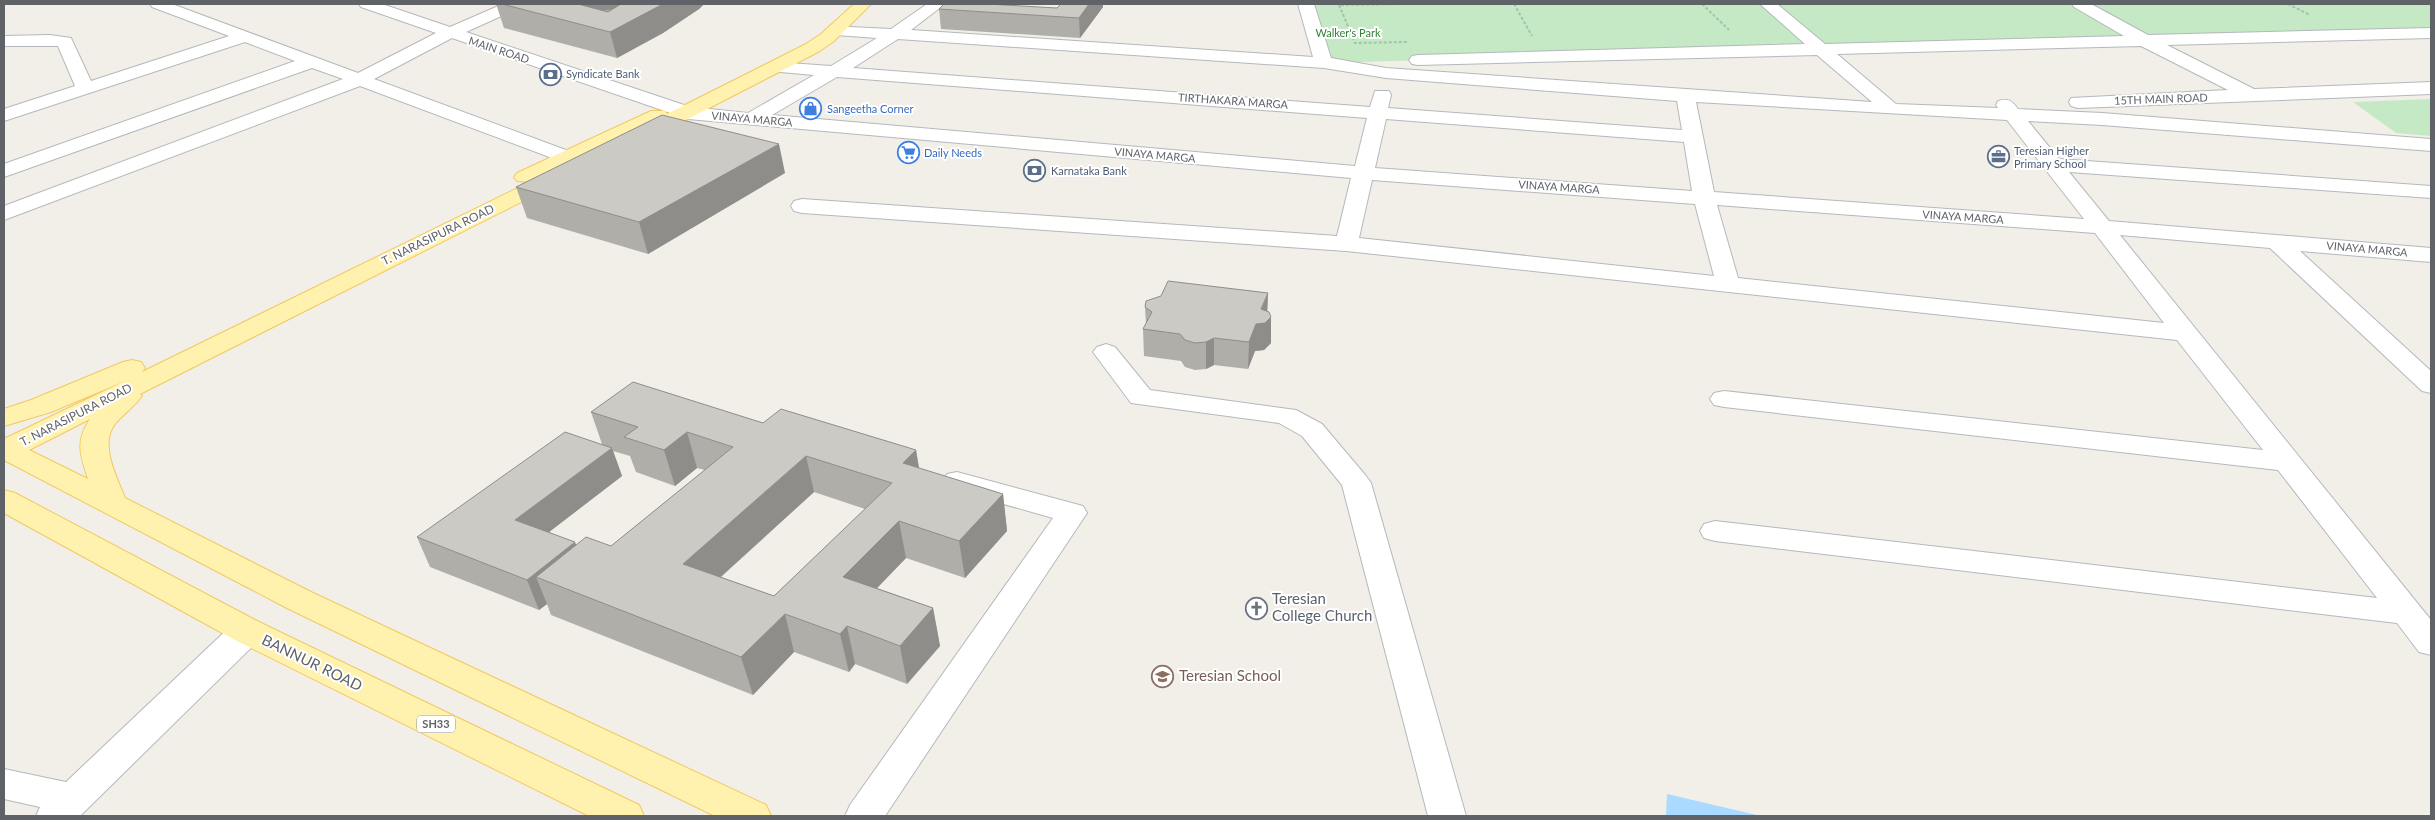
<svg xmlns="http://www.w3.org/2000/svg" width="2435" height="820" viewBox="0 0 2435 820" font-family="Lato,sans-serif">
<rect width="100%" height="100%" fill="#f1efe8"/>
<g fill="#c5e8c5">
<path d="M 1306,4 L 2431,4 L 2431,32 L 1324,63 Z"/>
<path d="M 2431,99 L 2431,136 L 2396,133 L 2353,102 Z"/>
</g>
<path fill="#aadaff" d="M 1667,794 L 1761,816 L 1666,816 Z"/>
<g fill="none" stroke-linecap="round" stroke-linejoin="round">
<defs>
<g id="minor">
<path d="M 150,4 L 172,4 L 358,73 L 436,33 L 361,7 L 359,4 L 382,4 L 450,27 L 496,7 L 498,4 L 514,4 L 508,13 L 466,32 L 690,107 L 748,113 L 814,75 L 769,71 L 766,67 L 769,63 L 775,62 L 831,66 L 877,38 L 836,35 L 830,34 L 828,30 L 830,26 L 891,29 L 927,4 L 945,4 L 911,30 L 1313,57 L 1298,4 L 1314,4 L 1331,58 L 1386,68 L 1872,102 L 1817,55 L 1418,65 L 1412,64 L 1409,60 L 1412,56 L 1418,55 L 1805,44 L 1760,4 L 1777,4 L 1825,44 L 2124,36 L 2074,7 L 2072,4 L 2091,4 L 2148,35 L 2431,28 L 2431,38 L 2167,45 L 2254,89 L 2431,82 L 2431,94 L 2078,108 L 2071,106 L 2069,102 L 2071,98 L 2228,90 L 2141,46 L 1837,54 L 1896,104 L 1998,108 L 1996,105 L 1998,101 C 2009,98 2012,101 2018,109 L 2102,113 L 2431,139 L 2431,151 L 2102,125 L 2028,121 L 2059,159 L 2431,186 L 2431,198 L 2069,172 L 2109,221 L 2431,248 L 2431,262 L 2300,251 L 2431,371 L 2431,393 L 2422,391 L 2270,248 L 2120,235 L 2431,620 L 2431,655 L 2419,652 L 2397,623 L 1715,541 L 1704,538 L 1700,531 L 1704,524 L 1715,521 L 2377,598 L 2278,470 L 1724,407 L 1714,405 L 1710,399 L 1714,393 L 1724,391 L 2263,450 L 2177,340 L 1346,251 L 802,213 L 794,211 L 791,206 L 794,201 L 802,199 L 1337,236 L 1351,178 L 688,119 L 452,38 L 374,79 L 574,153 L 577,157 L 574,161 L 567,163 L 560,161 L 360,86 L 4,220 L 4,206 L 343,79 L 312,68 L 4,177 L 4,164 L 295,61 L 245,42 L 4,121 L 4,109 L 75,86 L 58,46 L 4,46 L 4,36 L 50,35 L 71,38 L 91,81 L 229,36 L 152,7 ZM 898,39 L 1324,68 L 1386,78 L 1677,101 L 1682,130 L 1388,108 L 1391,95 L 1389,91 L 1375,91 L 1370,107 L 853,68 ZM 837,77 L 1367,118 L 1355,166 L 772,115 ZM 1696,102 L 2007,120 L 2084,219 L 1714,192 ZM 1386,119 L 1684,142 L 1692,191 L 1375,168 ZM 1372,180 L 1695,204 L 1714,276 L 1359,238 ZM 1717,205 L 2095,233 L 2164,323 L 1738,278 Z"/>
<path d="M 1106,344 L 1115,347 L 1150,390 L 1296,410 L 1322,424 L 1366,476 L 1371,483 L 1466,816 L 1428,816 L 1342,485 L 1302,436 L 1279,423 L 1131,403 L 1093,352 L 1097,347 Z"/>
<path d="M 957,472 L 1083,506 L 1087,513 L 885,816 L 845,816 L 850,805 L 1053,518 L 947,488 L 942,481 L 947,474 Z"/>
<path d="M 247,619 L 259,622 L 264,631 L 259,640 L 80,816 L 36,816 L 40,807 L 4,799 L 4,769 L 66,782 L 235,622 Z"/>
</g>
<g id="major">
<path d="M 854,4 L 871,4 L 833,42 L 818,52 L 649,139 L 642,141 L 635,139 L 633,134 L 548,174 L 559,175 L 563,179 L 559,183 L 140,394 L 142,396 C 134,407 123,414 115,424 C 99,445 117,477 125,498 L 311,592 L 766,805 L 771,816 L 715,816 L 287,608 L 4,460 L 4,439 L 125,381 L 51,412 L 4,426 L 4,409 L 31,400 L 123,362 L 132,360 L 141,362 L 145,368 L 142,372 L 530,182 L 517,181 L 514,177 L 517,173 L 651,111 L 665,111 L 667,114 L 806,44 L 821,34 ZM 90,419 C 75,441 80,455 88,479 L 29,450 Z"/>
<path d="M 4,490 L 15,493 L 259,622 L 639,805 L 644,816 L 589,816 L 235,640 L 4,513 Z"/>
</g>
</defs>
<use href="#minor" stroke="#b5b8bc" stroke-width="2"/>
<use href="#major" stroke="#f2c960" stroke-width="2"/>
<g stroke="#9cc7a9" stroke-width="2" stroke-dasharray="3 2" stroke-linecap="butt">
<path d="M 1404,4 L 1339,5 L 1355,43 L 1407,42"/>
<path d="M 1514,4 L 1532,36"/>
<path d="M 1702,4 L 1729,30"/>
<path d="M 2288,4 L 2310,15"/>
</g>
<use href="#minor" fill="#fff" fill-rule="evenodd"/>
<use href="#major" fill="#fff2af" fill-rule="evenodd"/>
</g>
<g fill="#afaea9" fill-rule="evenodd">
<path d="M 496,4 L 704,4 L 699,9 L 663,33 L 617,58 L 504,28 Z"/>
<path d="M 1061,4 L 1103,4 L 1103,7 L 1080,38 L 941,29 L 939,9 L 1057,8 Z"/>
<path d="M 785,173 L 648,254 L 527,218 L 516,187 Z"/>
<path d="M 1268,293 L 1267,312 L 1271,343 L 1264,350 L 1255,351 L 1248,369 L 1214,365 L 1206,369 L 1195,370 L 1185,367 L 1181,361 L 1144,356 L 1143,329 L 1146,325 L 1145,307 Z"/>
<path d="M 591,412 L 763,423 L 916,450 L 919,469 L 1003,494 L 1007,531 L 965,578 L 906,558 L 877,588 L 933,608 L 940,646 L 907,684 L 855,664 L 849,672 L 794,652 L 753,695 L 551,615 L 547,604 L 539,610 L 430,567 L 417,537 L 602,444 ZM 613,451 L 630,456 L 636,472 L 675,486 L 697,468 L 705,470 L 611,546 L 576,545 L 549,532 L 622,476 ZM 814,492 L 865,509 L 774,596 L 721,577 Z"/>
</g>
<g fill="#8f8d8a">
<path d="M 542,4 L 704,4 L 699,9 L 663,33 L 617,58 L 610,32 L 659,6 L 554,14 Z"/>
<path d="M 1089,4 L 1103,4 L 1103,7 L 1080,38 L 1079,18 Z"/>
<path d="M 779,144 L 785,173 L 648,254 L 639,222 Z"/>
<path d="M 1268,293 L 1267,319 L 1271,317 L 1271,343 L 1264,350 L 1255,351 L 1248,369 L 1249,342 Z"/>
<path d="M 1214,338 L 1214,365 L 1206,369 L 1206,342 Z"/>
<path d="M 687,432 L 697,468 L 675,486 L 664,450 Z"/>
<path d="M 612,448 L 622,476 L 527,549 L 515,520 Z"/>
<path d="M 916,450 L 922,486 L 903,463 Z"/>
<path d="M 806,456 L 814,492 L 694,601 L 683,564 Z"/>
<path d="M 1003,494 L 1007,531 L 965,578 L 959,541 Z"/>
<path d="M 899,521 L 906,558 L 852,614 L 843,577 Z"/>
<path d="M 575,542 L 586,571 L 536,577 L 547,604 L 539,610 L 527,580 Z"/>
<path d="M 933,608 L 940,646 L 907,684 L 900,646 Z"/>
<path d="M 785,614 L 794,652 L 753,695 L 741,657 Z"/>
<path d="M 847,626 L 855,664 L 849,672 L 840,634 Z"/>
</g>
<g fill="#cccac5" stroke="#8f8d8a" fill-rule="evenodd">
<path d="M 502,4 L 578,4 L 608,12 L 621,4 L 663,4 L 610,32 Z"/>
<path d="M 944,4 L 987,4 L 1057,8 L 1061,4 L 1089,4 L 1079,18 L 939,9 Z"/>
<path d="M 662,115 L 779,144 L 639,222 L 516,187 Z"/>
<path d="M 1168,281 L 1268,293 L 1261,309 L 1269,312 L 1271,317 L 1265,323 L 1256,324 L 1249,342 L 1214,338 L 1206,342 L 1195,343 L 1185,340 L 1180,334 L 1143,329 L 1152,312 L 1145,307 L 1146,301 L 1161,296 Z"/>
<path d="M 633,382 L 763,423 L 781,409 L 916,450 L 903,463 L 1003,494 L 959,541 L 899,521 L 843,577 L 933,608 L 900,646 L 847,626 L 840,634 L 785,614 L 741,657 L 536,577 L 586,537 L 611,546 L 733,447 L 687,432 L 664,450 L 624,437 L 638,427 L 591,412 ZM 806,456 L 892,483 L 774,596 L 683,564 Z"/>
<path d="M 565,432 L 612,448 L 515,520 L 575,542 L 527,580 L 417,537 Z"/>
</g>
<defs>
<symbol id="bank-ring" viewBox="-11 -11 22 22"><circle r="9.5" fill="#fff" stroke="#5c6f8a" stroke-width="1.5"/><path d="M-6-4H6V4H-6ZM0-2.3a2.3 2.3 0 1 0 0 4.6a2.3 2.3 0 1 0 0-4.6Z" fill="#5c6f8a"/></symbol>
<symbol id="shop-ring" viewBox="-11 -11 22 22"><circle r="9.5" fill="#fff" stroke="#3f7fe0" stroke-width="1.5"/><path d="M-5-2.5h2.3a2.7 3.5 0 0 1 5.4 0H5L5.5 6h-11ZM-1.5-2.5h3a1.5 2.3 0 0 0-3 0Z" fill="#3f7fe0"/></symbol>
<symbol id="supermarket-ring" viewBox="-11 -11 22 22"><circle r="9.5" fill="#fff" stroke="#3f7fe0" stroke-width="1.5"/><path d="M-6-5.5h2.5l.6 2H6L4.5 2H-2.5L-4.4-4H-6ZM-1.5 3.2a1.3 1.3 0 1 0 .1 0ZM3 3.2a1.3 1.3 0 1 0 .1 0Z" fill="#3f7fe0"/></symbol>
<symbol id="office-ring" viewBox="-11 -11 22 22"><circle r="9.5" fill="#fff" stroke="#5c6f8a" stroke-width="1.5"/><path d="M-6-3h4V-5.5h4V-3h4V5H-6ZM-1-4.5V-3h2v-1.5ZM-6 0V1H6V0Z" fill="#5c6f8a"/></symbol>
<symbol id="church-ring" viewBox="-11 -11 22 22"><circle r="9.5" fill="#fff" stroke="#6b7280" stroke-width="1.5"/><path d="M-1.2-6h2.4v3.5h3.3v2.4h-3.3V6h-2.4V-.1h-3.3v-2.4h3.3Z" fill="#6b7280"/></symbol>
<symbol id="school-ring" viewBox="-11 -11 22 22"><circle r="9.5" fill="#fff" stroke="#8d6e63" stroke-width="1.5"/><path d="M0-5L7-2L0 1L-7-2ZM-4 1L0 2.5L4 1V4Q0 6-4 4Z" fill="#8d6e63"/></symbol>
</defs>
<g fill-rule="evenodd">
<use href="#bank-ring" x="538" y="62" width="25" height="25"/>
<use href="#shop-ring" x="798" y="96" width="25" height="25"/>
<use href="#supermarket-ring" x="896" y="140" width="25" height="25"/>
<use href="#office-ring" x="1986" y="144" width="25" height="25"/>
<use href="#bank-ring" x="1022" y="158" width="25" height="25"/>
<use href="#church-ring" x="1244" y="596" width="25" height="25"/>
<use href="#school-ring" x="1150" y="664" width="25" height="25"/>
</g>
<g text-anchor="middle" stroke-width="4" stroke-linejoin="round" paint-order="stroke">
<g font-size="11" fill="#348238" stroke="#fff">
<text x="1348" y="37">Walker's Park</text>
</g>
<g font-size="11" fill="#5f6368" stroke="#fff">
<text transform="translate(499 50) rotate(18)" y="4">MAIN ROAD</text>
<text transform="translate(2161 99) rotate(-2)" y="4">15TH MAIN ROAD</text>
<text transform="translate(1233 101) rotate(4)" y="4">TIRTHAKARA MARGA</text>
<text transform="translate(752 119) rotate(5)" y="4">VINAYA MARGA</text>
<text transform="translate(1155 155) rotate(5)" y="4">VINAYA MARGA</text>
<text transform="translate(1559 187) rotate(4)" y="4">VINAYA MARGA</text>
<text transform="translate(1963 217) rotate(4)" y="4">VINAYA MARGA</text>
<text transform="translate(2367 249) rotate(5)" y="4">VINAYA MARGA</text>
</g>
<g font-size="11" fill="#4e5e75" stroke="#fff" text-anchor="start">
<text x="566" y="78">Syndicate Bank</text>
<text x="2014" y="155">Teresian Higher<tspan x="2014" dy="13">Primary School</tspan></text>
<text x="1051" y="175">Karnataka Bank</text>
</g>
<g font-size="11" fill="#366cbe" stroke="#fff" text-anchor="start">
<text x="827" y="113">Sangeetha Corner</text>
<text x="924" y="157">Daily Needs</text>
</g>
<rect fill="#fff" stroke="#8f9295" stroke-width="1" x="417" y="715.5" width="38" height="17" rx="4"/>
<g font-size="11" font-weight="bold" fill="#5f6368">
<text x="436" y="728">SH33</text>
</g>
<g font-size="12" fill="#5f6368" stroke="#fff">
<text transform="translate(438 235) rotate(-26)" y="4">T. NARASIPURA ROAD</text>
<text transform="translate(76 415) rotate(-27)" y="4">T. NARASIPURA ROAD</text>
</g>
<g font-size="15" fill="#5b616d" stroke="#fff" text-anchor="start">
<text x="1272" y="604">Teresian<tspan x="1272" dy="17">College Church</tspan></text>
</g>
<g font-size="15" fill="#5f6368" stroke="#fff">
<text transform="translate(312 663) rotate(26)" y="5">BANNUR ROAD</text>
</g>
<g font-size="15" fill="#785e54" stroke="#fff" text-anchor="start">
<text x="1179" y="681">Teresian School</text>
</g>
</g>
<rect width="2435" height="820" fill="none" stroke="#5f6368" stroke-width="10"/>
</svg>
